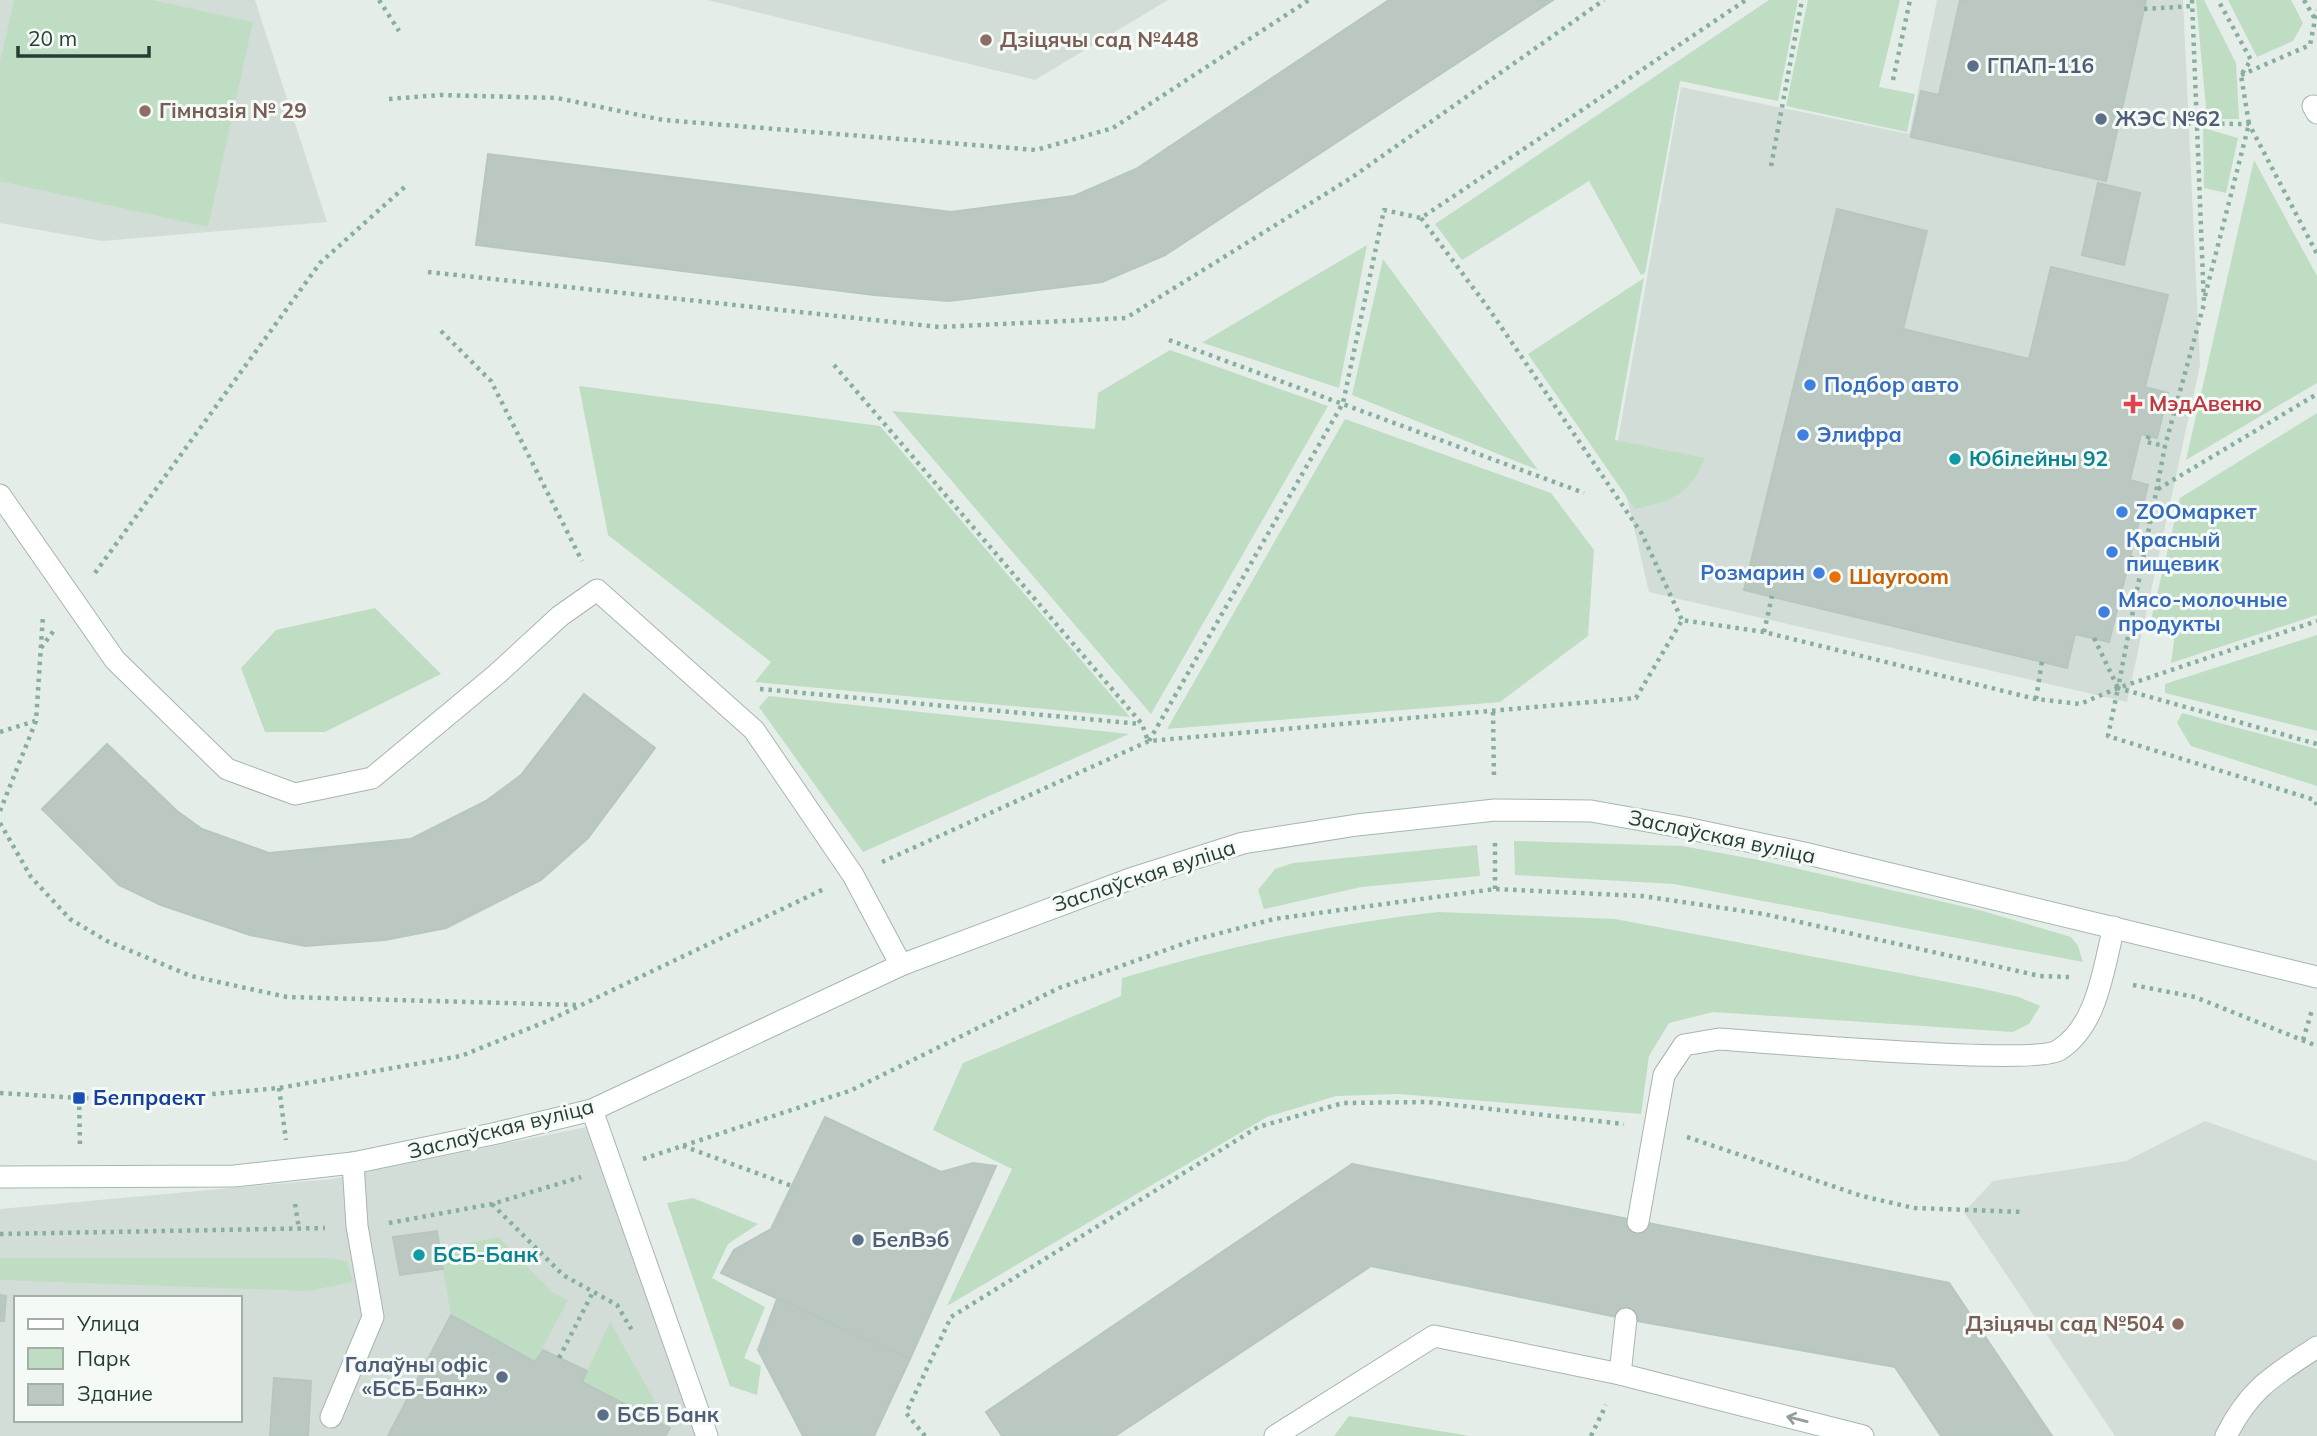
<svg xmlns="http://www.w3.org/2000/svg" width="2317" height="1436" viewBox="0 0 2317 1436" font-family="Mulish,sans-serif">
<rect width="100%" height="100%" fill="#e5ede8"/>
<g fill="#d3ddd7" fill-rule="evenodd">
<path d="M 0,0 L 255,0 L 327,222 L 102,241 L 0,223 Z"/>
<path d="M 707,0 L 1168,0 L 1035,80 Z"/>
<path d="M 1937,0 L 2183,0 L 2200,365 L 2127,702 L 1649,592 L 1616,451 L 1681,87 L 1909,134 Z"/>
<path d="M 2205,1121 L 2317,1161 L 2317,1436 L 2115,1436 L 1964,1212 L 1993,1181 L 2126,1161 Z"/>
<path d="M 596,1125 L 707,1436 L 0,1436 L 0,1209 L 332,1179 ZM 16,1298 L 240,1298 L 240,1420 L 16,1420 Z"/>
</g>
<g fill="#bfddc3">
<path d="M 14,0 L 152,0 L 253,22 L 208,227 L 0,181 L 0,62 Z"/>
<path d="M 1769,0 L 1798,0 L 1778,101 L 1680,81 L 1645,273 L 1641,275 L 1589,181 L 1462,260 L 1435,224 Z"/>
<path d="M 1808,0 L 1900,0 L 1879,87 L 1915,94 L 1907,132 L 1786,106 Z"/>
<path d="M 2196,0 L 2204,0 L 2236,63 L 2239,119 L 2207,119 Z"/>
<path d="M 2228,0 L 2291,0 L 2303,23 L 2293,41 L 2257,57 Z"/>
<path d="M 2203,128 L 2238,138 L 2226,193 L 2204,188 Z"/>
<path d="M 2254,160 L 2317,276 L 2317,383 L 2186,460 Z"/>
<path d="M 1367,245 L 1339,388 L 1203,343 L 1203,342 Z"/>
<path d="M 1383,259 L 1538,470 L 1352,395 Z"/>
<path d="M 1644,278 L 1615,440 L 1705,458 C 1690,495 1672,501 1635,509 L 1528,354 Z"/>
<path d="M 1170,350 L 1328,406 L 1151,714 L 892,411 L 1095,429 L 1098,393 Z"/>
<path d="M 579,386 L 880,426 L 1130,717 L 755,682 L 771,662 L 608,535 Z"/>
<path d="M 2317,413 L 2317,615 L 2171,663 L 2175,633 L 2149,628 L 2180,498 Z"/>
<path d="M 1345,419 L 1551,493 L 1594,550 L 1588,636 L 1500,702 L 1167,729 Z"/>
<path d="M 375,608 L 441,674 L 325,732 L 265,732 L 241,668 L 276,630 Z"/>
<path d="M 2317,635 L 2317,731 L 2165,693 L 2165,684 Z"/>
<path d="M 769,696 L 1129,734 L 863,852 L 759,707 Z"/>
<path d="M 2182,713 L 2317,749 L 2317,786 L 2191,746 L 2177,723 Z"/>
<path d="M 1514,841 L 1682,846 L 1759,860 L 1983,911 L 2071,937 L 2078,946 L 2083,962 L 1674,884 L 1515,875 Z"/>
<path d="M 1477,845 L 1480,876 L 1361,887 L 1264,909 L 1258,890 L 1275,869 L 1293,863 Z"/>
<path d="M 1439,912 L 1615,919 L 1979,988 L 2019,997 L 2040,1006 L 2029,1024 L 2013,1032 L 1713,1012 L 1669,1023 L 1649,1056 L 1641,1114 L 1399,1094 L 1336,1096 L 1267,1117 L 947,1306 L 1012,1169 L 933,1130 L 963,1063 L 1121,996 L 1122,978 C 1226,947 1330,924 1439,912 Z"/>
<path d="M 693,1198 L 758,1224 L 728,1244 L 712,1278 L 765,1307 L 744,1358 L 761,1366 L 757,1395 L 730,1386 L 667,1203 Z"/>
<path d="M 498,1237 L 552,1292 L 568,1300 L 535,1362 L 451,1315 L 443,1269 L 447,1248 Z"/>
<path d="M 0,1258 L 324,1258 L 347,1261 L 353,1282 L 307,1291 L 0,1280 Z"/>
<path d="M 610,1322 L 670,1428 L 582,1382 Z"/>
<path d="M 1349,1416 L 1470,1436 L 1334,1436 Z"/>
</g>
<g fill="#bac8c1" stroke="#b7c6be" stroke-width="2">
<path d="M 1389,0 L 1553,0 L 1165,255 L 1102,282 L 949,301 L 874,295 L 476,245 L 488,154 L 951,212 L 1074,196 L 1136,169 Z"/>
<path d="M 1960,0 L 2146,0 L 2106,181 L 1911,137 L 1921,91 L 1939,95 Z"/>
<path d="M 2098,183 L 2140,193 L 2124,265 L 2082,255 Z"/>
<path d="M 1837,209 L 1927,231 L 1903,329 L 2029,359 L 2051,267 L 2168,295 L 2145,387 L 2168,393 L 2157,438 L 2141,434 L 2130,480 L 2148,485 L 2109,642 L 2075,634 L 2067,668 L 1744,590 Z"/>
<path d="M 584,694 L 655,748 L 588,838 L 541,880 L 446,928 L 385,940 L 305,946 L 250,935 L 161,905 L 119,885 L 42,809 L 107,744 L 177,811 L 202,829 L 269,853 L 411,839 L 486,801 L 521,775 Z"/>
<path d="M 825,1117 L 941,1172 L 973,1163 L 996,1166 L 910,1359 L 721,1273 L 734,1250 L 771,1229 Z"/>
<path d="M 1352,1164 L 1949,1283 L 2052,1436 L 1941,1436 L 1895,1367 L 1626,1319 L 1371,1266 L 1115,1436 L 1002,1436 L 986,1412 Z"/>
<path d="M 437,1231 L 443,1269 L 400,1275 L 393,1237 Z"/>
<path d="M 0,1295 L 6,1296 L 4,1321 L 0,1321 Z"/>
<path d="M 777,1299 L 910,1359 L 874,1436 L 803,1436 L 758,1350 Z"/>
<path d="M 451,1315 L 535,1362 L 543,1350 L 587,1371 L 582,1382 L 670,1428 L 665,1436 L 388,1436 Z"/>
<path d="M 274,1378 L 311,1381 L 308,1436 L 270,1436 Z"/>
</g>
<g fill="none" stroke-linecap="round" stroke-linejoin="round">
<defs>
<g id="service">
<path d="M 2313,106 L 2317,113"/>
<path d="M 0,495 L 115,660 L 227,769 L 295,794 L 372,778 L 497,674 L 560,616 L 597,590 L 754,730 L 853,875 L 901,965"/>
<path d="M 592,1110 L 707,1436"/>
<path d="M 1638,1222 L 1664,1075 L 1684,1045 L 1719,1039 C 1766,1042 2035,1066 2059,1050 C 2098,1025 2103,969 2114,927"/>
<path d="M 1620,1374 L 1626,1319"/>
<path d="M 331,1417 L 373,1317 L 357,1226 L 353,1163"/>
<path d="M 1275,1436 L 1434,1336 L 1620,1374 L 1863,1436"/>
<path d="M 2226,1436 C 2250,1388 2273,1376 2317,1347"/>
</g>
<path id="secondary" d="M 0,1177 L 234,1176 L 353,1163 L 497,1133 L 592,1110 L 901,965 L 1130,879 L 1243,843 L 1357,825 L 1495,810 L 1591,811 L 1681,827 L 1804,853 L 2317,977"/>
</defs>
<use href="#service" stroke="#a8b5ae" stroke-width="23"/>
<use href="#secondary" stroke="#a3b8af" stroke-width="23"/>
<g stroke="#87af9d" stroke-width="4.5" stroke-dasharray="3.5 5" stroke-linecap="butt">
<path d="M 379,0 L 399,31"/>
<path d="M 2192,0 L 2204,304 L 2165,446 L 2118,688 L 2317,744"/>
<path d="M 2304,0 L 2315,19"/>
<path d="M 2144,9 L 2192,6"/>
<path d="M 2241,75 L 2310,45 L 2317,10"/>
<path d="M 1893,80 L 1910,0"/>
<path d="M 389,99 L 440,95 L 557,98 L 663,120 L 1036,150 L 1113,128 L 1309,0"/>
<path d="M 2119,123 L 2249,124 L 2317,254"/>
<path d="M 1771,166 L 1802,0"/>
<path d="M 1421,218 L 1489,309 L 1642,534 L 1682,620"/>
<path d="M 428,272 L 939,327 L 1126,318 L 1351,178 L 1604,0"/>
<path d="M 2205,296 L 2249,124 L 2241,75 L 2251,60 L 2218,0"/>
<path d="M 441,331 L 491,381 L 582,561"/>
<path d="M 1169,340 L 1584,493"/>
<path d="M 834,365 L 1142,724 L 1148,741"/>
<path d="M 2149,436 L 2146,442 L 2165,446"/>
<path d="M 2158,489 L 2317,394"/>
<path d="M 2139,519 L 2151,522"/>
<path d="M 2130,558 L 2143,561"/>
<path d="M 95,573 L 320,263 L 408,184"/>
<path d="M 2121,596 L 2136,600"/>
<path d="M 1764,632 L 1772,596"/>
<path d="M 2094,638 L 2118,688 L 2108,736 L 2315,800 L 2317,806"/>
<path d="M 41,648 L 55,629"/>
<path d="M 760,689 L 1141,724"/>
<path d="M 2036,699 L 2042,661"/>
<path d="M 1493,712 L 1494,778"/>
<path d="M 0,732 L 35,721"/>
<path d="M 1149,741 L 1343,403 L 1384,210 L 1421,218 L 1746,0"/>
<path d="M 0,811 L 36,721 L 43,615"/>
<path d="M 0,823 L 31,877 L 70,919 L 107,941 L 191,976 L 287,997 L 578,1005"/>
<path d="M 1495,843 L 1495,889"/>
<path d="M 882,862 L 1149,741 L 1636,698 L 1682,620 L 1764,632 L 2036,699 L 2080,704 L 2118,688 L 2317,621"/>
<path d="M 2133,985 L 2195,997 L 2317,1046"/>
<path d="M 2303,1040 L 2312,1010"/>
<path d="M 279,1088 L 286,1140"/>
<path d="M 0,1093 L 79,1098 L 179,1097 L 279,1088 L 461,1056 L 550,1020 L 824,889"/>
<path d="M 79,1098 L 80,1146"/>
<path d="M 1687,1137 L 1862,1196 L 1914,1208 L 2024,1212"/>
<path d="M 683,1146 L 792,1186"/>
<path d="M 643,1159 L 852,1090 L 1059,988 L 1194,940 L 1274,919 L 1495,889 L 1642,896 L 1764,914 L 2040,976 L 2069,977"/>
<path d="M 295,1204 L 299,1229"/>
<path d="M 492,1204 L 563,1275 L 617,1305 L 633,1332"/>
<path d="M 389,1223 L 492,1204 L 581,1177"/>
<path d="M 0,1234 L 325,1228"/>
<path d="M 559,1358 L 593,1292"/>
<path d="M 925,1436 L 906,1413 L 951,1317 L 1258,1127 L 1343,1103 L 1428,1102 L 1624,1124"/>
<path d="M 1591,1436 L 1606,1405"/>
</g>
<use href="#service" stroke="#fff" stroke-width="21"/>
<use href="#secondary" stroke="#fff" stroke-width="21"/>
</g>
<defs><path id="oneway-shaft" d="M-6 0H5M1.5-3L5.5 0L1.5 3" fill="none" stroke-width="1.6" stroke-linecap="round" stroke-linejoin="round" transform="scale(1.75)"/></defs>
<use stroke="#929e9a" href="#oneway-shaft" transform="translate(1797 1419) rotate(-166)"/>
<g fill="#8d6e63" stroke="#f5faf7" stroke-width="2.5">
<circle cx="986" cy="40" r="7"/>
<circle cx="145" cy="111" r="7"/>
<circle cx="2178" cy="1324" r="7"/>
</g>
<g fill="#5c6f8a" stroke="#f5faf7" stroke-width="2.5">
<circle cx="1973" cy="66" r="7"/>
<circle cx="2101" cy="119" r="7"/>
<circle cx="858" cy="1240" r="7"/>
<circle cx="502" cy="1377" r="7"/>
<circle cx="603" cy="1415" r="7"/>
</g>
<g fill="#3f7fe0" stroke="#f5faf7" stroke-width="2.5">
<circle cx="1810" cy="385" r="7"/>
<circle cx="1803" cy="435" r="7"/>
<circle cx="2122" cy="512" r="7"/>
<circle cx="2112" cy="552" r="7"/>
<circle cx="1819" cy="573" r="7"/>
<circle cx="2104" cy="612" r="7"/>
</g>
<path fill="#e0444e" stroke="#f5faf7" stroke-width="2.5" d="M2129.5 393.5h7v7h7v7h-7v7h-7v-7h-7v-7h7z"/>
<g fill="#0f9aa8" stroke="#f5faf7" stroke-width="2.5">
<circle cx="1955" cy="459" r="7"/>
<circle cx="419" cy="1255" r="7"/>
</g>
<circle fill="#e8710a" stroke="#f5faf7" stroke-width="2.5" cx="1835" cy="577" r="7"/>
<rect fill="#1a4fb4" stroke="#f5faf7" stroke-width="2.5" x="72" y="1091" width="14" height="14" rx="3.5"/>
<g text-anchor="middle" stroke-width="6" stroke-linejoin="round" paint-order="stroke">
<g font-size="21" font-weight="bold" fill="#785e54" stroke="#f5faf7" text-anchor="start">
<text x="1000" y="47">Дзіцячы сад №448</text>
<text x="159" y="118">Гімназія № 29</text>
<text x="2164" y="1331" text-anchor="end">Дзіцячы сад №504</text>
</g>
<g font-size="21" font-weight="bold" fill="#4e5e75" stroke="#f5faf7" text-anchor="start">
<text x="1987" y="73">ГПАП-116</text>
<text x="2115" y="126">ЖЭС №62</text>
<text x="872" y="1247">БелВэб</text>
<text x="488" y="1372" text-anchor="end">Галаўны офіс<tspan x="488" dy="24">«БСБ-Банк»</tspan></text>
<text x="617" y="1422">БСБ Банк</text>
</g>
<g font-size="21" font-weight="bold" fill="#366cbe" stroke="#f5faf7" text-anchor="start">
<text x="1824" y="392">Подбор авто</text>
<text x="1817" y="442">Элифра</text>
<text x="2136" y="519">ZOOмаркет</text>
<text x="2126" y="547">Красный<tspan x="2126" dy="24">пищевик</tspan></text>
<text x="1805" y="580" text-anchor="end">Розмарин</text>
<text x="2118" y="607">Мясо-молочные<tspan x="2118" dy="24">продукты</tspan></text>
</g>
<g font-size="21" font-weight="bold" fill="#be3a42" stroke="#f5faf7" text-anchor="start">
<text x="2149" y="411">МэдАвеню</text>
</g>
<g font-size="21" font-weight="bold" fill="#0d838f" stroke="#f5faf7" text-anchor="start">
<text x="1969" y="466">Юбілейны 92</text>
<text x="433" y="1262">БСБ-Банк</text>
</g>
<g font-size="21" font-weight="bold" fill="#c56008" stroke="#f5faf7" text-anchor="start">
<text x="1849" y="584">Шауroom</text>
</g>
<g font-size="21" fill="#253e34" stroke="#f5faf7">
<text transform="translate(1722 837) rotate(12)" y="7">Заслаўская вуліца</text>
<text transform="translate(1144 876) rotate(-18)" y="7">Заслаўская вуліца</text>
<text transform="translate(501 1129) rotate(-14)" y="7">Заслаўская вуліца</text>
</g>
<g font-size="21" font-weight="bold" fill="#164399" stroke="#f5faf7" text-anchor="start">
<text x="93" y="1105">Белпраект</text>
</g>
</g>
<rect x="14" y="1296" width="228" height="126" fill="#f5faf7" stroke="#a2afa9" stroke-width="2"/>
<rect x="28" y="1319" width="35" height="10" fill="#ffffff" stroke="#a2afa9" stroke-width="2"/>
<text x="77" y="1331" font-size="21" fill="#253e34">Улица</text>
<rect x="28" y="1348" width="35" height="21" fill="#bfddc3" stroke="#a2afa9" stroke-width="2"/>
<text x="77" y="1366" font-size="21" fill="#253e34">Парк</text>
<rect x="28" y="1384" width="35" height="21" fill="#bac8c1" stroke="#a2afa9" stroke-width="2"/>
<text x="77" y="1401" font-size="21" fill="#253e34">Здание</text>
<path d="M18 46v10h131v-10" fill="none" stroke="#253e34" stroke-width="3.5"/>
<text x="28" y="46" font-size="21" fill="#253e34" stroke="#f5faf7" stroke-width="5" paint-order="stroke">20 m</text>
</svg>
